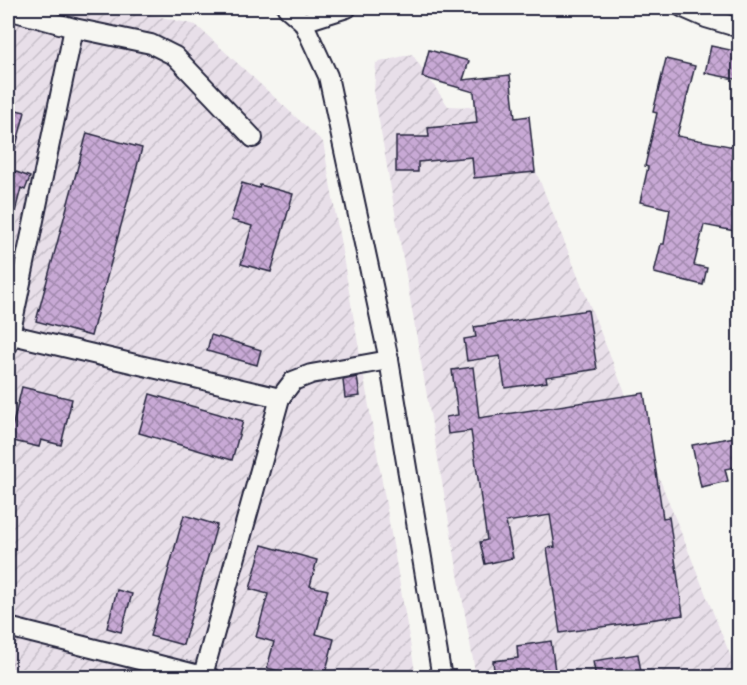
<svg xmlns="http://www.w3.org/2000/svg" width="747" height="685" viewBox="0 0 747 685" font-family="Kalam,sans-serif">
<defs>
<pattern id="industrial-furrows" width="10" height="10" patternUnits="userSpaceOnUse" patternTransform="scale(1.5)"><rect width="10" height="10" fill="#e8dfe9"/><path d="M-1 1l2-2M0 10L10 0M9 11l2-2" fill="none" stroke="#c7bfc9"/></pattern>
<pattern id="building-cross-hatch" width="8" height="8" patternUnits="userSpaceOnUse" patternTransform="scale(1.5)"><rect width="8" height="8" fill="#c8a9d5"/><path d="M0 0l8 8M0 8l8-8" fill="none" stroke="#a289ae"/></pattern>
</defs>
<rect width="100%" height="100%" fill="#f6f6f2"/>
<filter id="ink" filterUnits="userSpaceOnUse"><feTurbulence type="fractalNoise" baseFrequency=".0167" numOctaves="2"/><feDisplacementMap in="SourceGraphic" scale="12" xChannelSelector="R" yChannelSelector="G"/><feConvolveMatrix kernelMatrix="1 2 1 2 8 2 1 2 1" color-interpolation-filters="sRGB"/></filter>
<g filter="url(#ink)">
<g fill="url(#industrial-furrows)">
<path d="M 8,8 L 123,8 L 196,25 L 323,142 L 416,677 L 8,677 Z"/>
<path d="M 412,54 L 448,106 L 511,109 L 739,677 L 476,677 L 374,92 L 376,63 Z"/>
</g>
<g fill="url(#building-cross-hatch)" stroke="#22223b" stroke-width="1.5">
<path d="M 711,46 L 740,52 L 740,80 L 705,73 Z"/>
<path d="M 429,50 L 469,61 L 463,80 L 510,75 L 515,118 L 529,116 L 535,172 L 474,178 L 472,157 L 418,162 L 418,172 L 396,172 L 396,137 L 429,137 L 428,128 L 477,123 L 474,92 L 422,77 Z"/>
<path d="M 666,59 L 695,66 L 677,136 L 740,148 L 740,232 L 704,225 L 694,265 L 707,268 L 703,285 L 654,273 L 661,244 L 664,244 L 670,209 L 640,202 L 648,167 L 645,166 L 657,113 L 653,112 Z"/>
<path d="M 8,108 L 25,112 L 12,161 L 8,160 Z"/>
<path d="M 87,133 L 142,148 L 91,336 L 36,321 Z"/>
<path d="M 8,169 L 30,177 L 25,190 L 21,188 L 12,223 L 8,222 Z"/>
<path d="M 242,183 L 259,188 L 260,185 L 293,194 L 271,272 L 241,264 L 252,226 L 231,220 Z"/>
<path d="M 588,310 L 597,369 L 546,377 L 547,382 L 505,388 L 500,356 L 467,361 L 464,339 L 476,337 L 474,327 Z"/>
<path d="M 211,335 L 261,350 L 257,365 L 207,351 Z"/>
<path d="M 473,367 L 479,418 L 644,393 L 663,518 L 669,517 L 683,615 L 560,633 L 547,548 L 555,547 L 550,515 L 506,522 L 513,558 L 485,564 L 480,542 L 487,540 L 471,431 L 448,434 L 446,417 L 458,415 L 452,370 Z"/>
<path d="M 357,377 L 360,396 L 345,398 L 343,380 Z"/>
<path d="M 22,387 L 72,399 L 61,445 L 41,440 L 39,447 L 9,440 Z"/>
<path d="M 150,394 L 243,421 L 232,460 L 139,433 Z"/>
<path d="M 740,436 L 740,466 L 725,469 L 728,481 L 701,487 L 692,445 Z"/>
<path d="M 184,515 L 217,525 L 183,645 L 150,636 Z"/>
<path d="M 262,545 L 317,560 L 310,586 L 328,590 L 316,634 L 334,639 L 324,678 L 304,678 L 267,668 L 274,642 L 256,637 L 268,594 L 250,589 Z"/>
<path d="M 117,590 L 132,594 L 121,632 L 107,628 Z"/>
<path d="M 551,641 L 556,678 L 495,678 L 493,661 L 518,658 L 517,646 Z"/>
<path d="M 638,654 L 642,678 L 596,678 L 593,661 Z"/>
</g>
<g fill="none" stroke-linecap="round" stroke-linejoin="round">
<defs>
<g id="minor">
<path d="M 287,8 L 303,22 L 328,76 L 389,360 L 442,678"/>
<path d="M 683,8 L 706,18 L 740,28"/>
<path d="M 8,10 L 74,28 L 151,44 L 175,56 L 253,138"/>
<path d="M 303,22 L 347,8"/>
<path d="M 8,334 L 280,398 L 293,381 L 311,374 L 389,360"/>
<path d="M 8,345 L 74,28"/>
<path d="M 8,627 L 211,678"/>
<path d="M 203,675 L 280,398"/>
</g>
</defs>
<use href="#minor" stroke="#22223b" stroke-width="22"/>
<use href="#minor" stroke="#f6f6f2" stroke-width="18"/>
</g>
</g>
<rect width="747" height="685" fill="none" stroke="#f6f6f2" stroke-width="30"/>
<rect x="15" y="15" width="717" height="655" fill="none" stroke="#22223b" stroke-width="2" filter="url(#ink)"/>
</svg>
